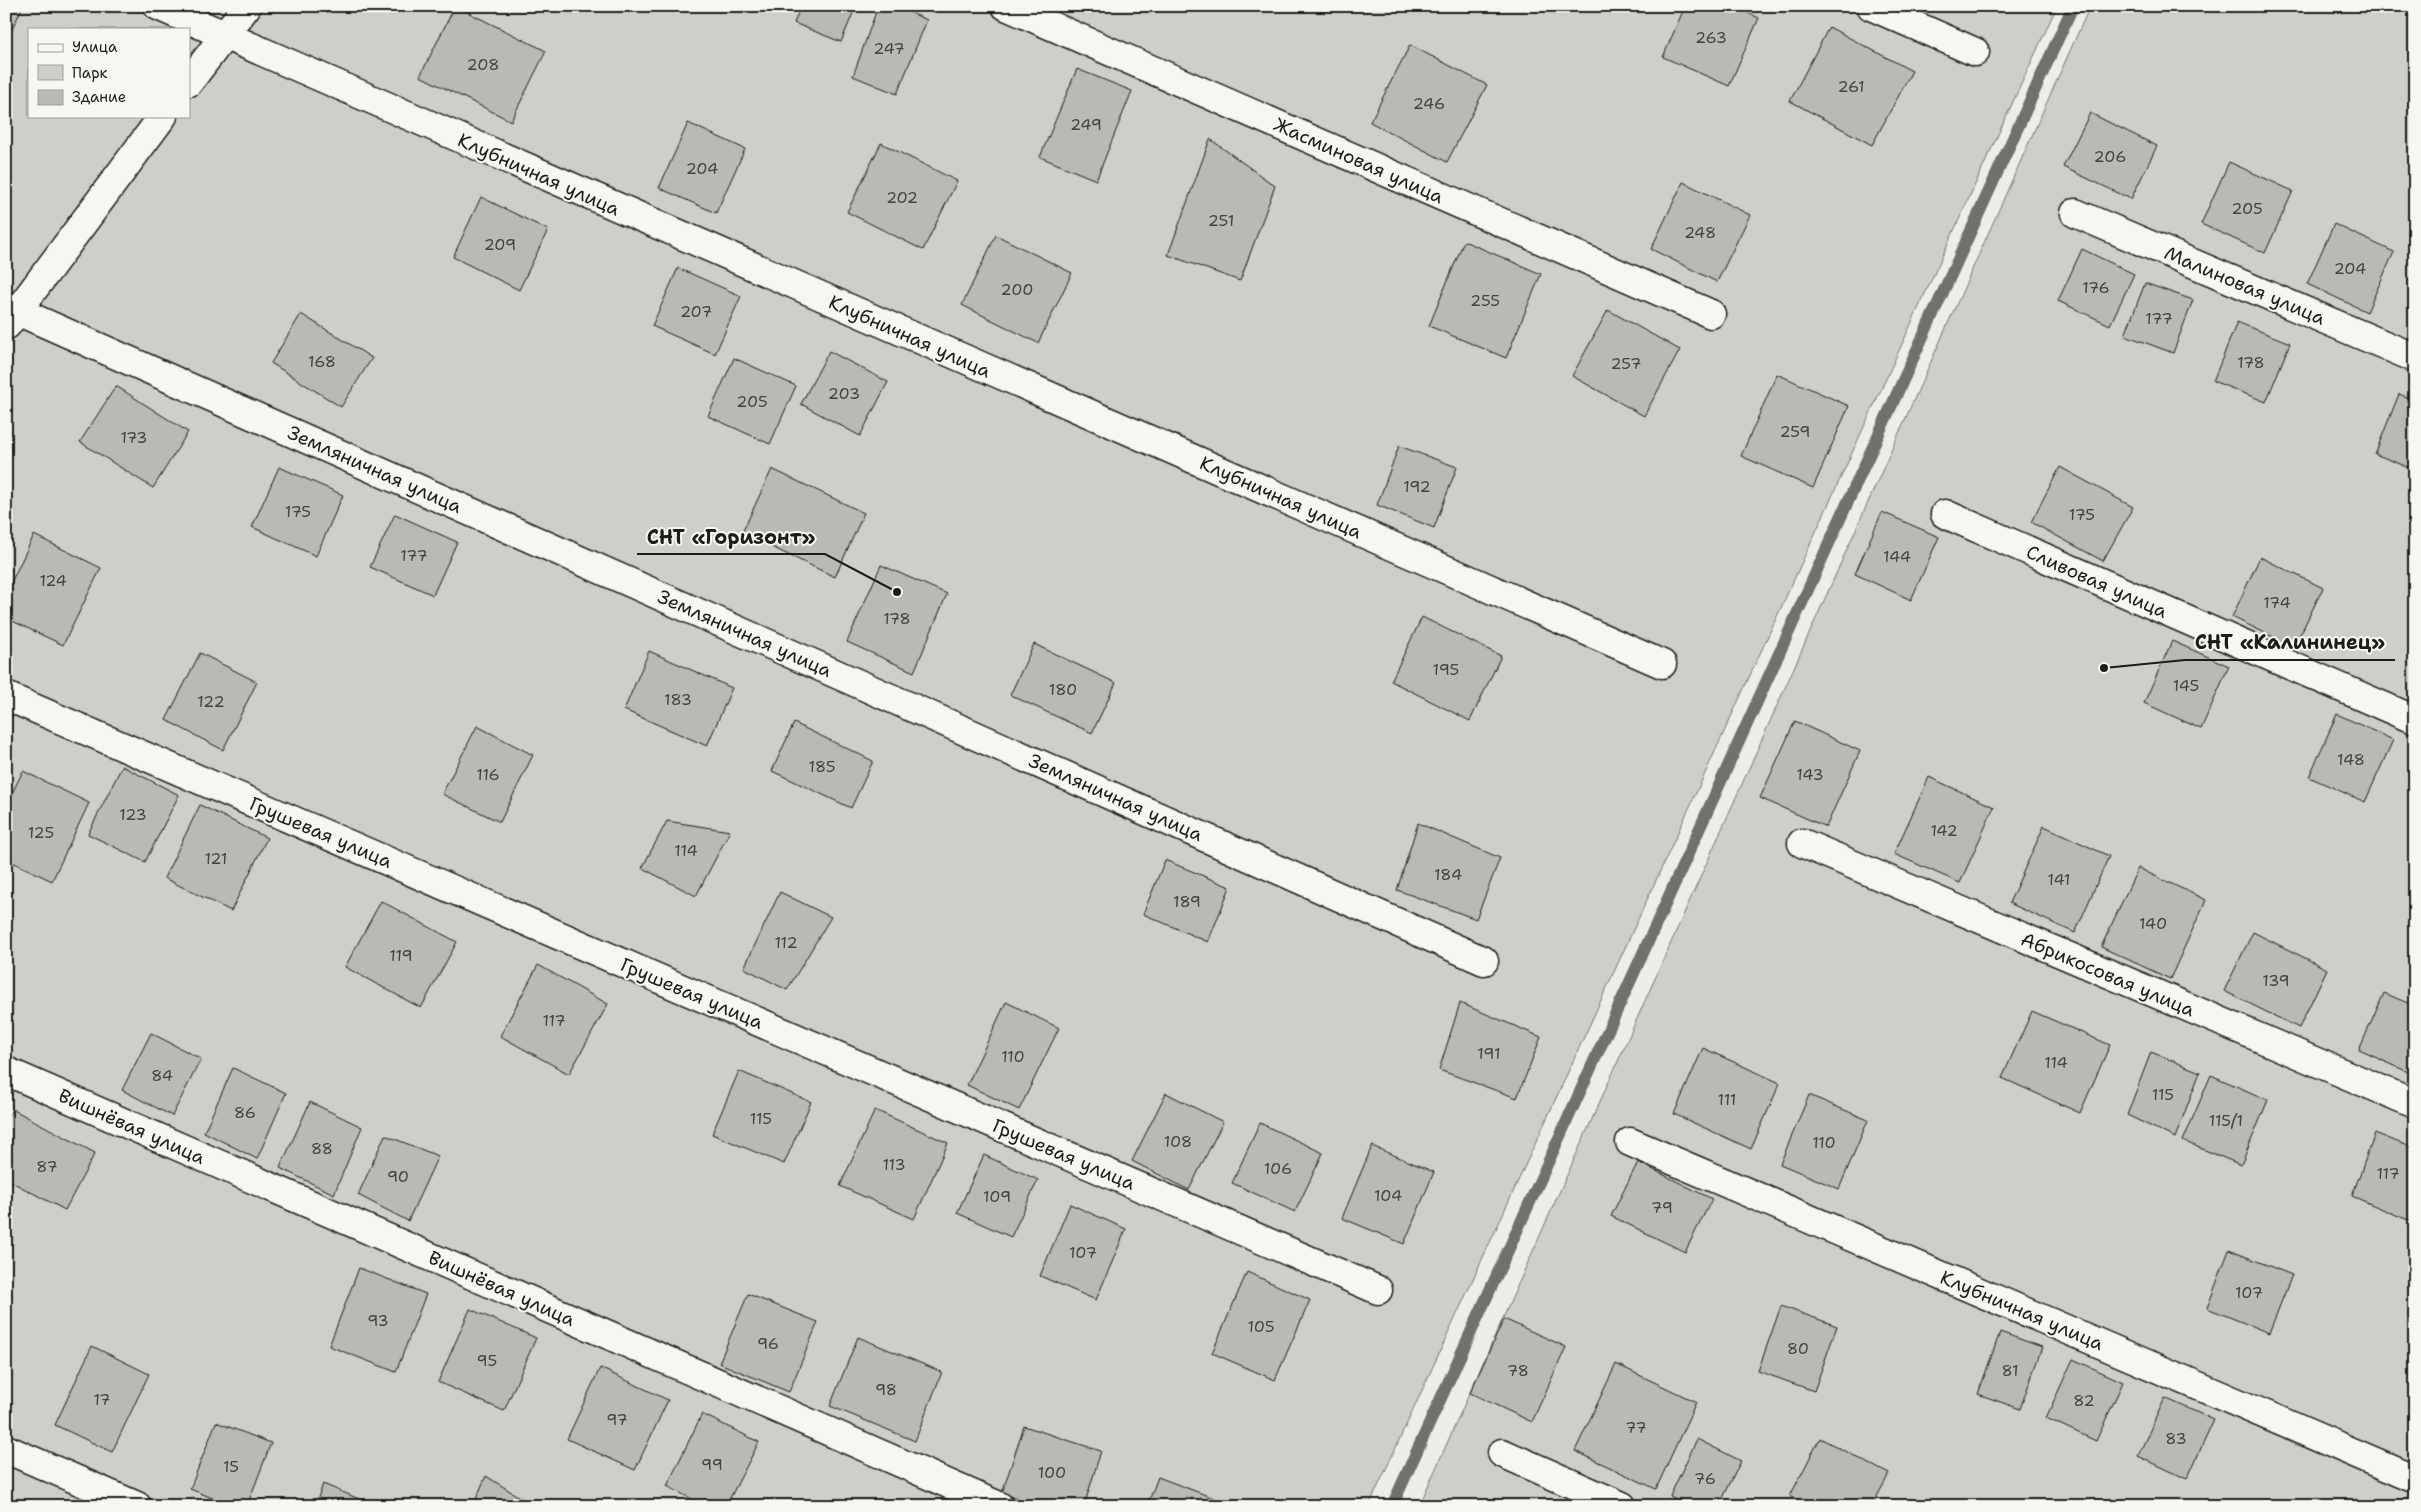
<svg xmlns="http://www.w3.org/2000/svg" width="2421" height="1512" viewBox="0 0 2421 1512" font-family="'Shantell Sans',sans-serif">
<rect width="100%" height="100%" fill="#edede9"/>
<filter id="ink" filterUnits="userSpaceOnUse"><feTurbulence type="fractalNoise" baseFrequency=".02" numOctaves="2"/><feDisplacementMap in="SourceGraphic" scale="10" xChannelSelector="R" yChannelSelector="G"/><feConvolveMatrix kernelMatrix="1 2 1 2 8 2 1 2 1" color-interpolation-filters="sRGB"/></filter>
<g filter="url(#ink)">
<g fill="#cececb" stroke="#757574" fill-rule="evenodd">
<path d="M 6,6 L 2057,6 L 1369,1506 L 6,1506 ZM 29,29 L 189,29 L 189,116 L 29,116 Z"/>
<path d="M 2090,6 L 2415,6 L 2415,1506 L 1419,1506 Z"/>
</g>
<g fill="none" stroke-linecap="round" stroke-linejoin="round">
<path stroke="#6f6f6d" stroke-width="12" d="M 1392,1506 L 2073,6"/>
</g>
<g fill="#b9b9b6" stroke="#1c1c1c">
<path d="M 6,6 L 23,6 L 6,42 Z"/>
<path d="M 455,6 L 546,51 L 511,121 L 420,76 Z"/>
<path d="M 801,6 L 856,6 L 841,42 L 794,23 Z"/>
<path d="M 878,6 L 896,6 L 927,20 L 897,94 L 853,76 Z"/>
<path d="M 1685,6 L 1733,6 L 1759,18 L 1729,86 L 1663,57 Z"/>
<path d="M 1829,27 L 1912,71 L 1872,145 L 1790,101 Z"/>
<path d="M 1410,45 L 1487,85 L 1447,162 L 1370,122 Z"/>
<path d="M 1077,69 L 1132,91 L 1096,180 L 1040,157 Z"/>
<path d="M 2090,113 L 2157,146 L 2131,199 L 2063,167 Z"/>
<path d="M 688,123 L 745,149 L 716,213 L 659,188 Z"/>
<path d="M 1210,139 L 1275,186 L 1240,281 L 1168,255 Z"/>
<path d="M 881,143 L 957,181 L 923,250 L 847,212 Z"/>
<path d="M 2229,162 L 2293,191 L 2265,253 L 2201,224 Z"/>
<path d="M 1683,182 L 1750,215 L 1717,282 L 1651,249 Z"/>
<path d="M 481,197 L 548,230 L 519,290 L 453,257 Z"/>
<path d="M 2334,224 L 2394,252 L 2367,312 L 2307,284 Z"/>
<path d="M 996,235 L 1072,273 L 1038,343 L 962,305 Z"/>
<path d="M 1464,241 L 1541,274 L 1506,358 L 1429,326 Z"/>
<path d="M 2082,249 L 2134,274 L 2110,325 L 2058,301 Z"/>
<path d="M 678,268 L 741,296 L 715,354 L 652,326 Z"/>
<path d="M 2145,283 L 2193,300 L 2173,353 L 2125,335 Z"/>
<path d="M 1608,310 L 1680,350 L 1644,416 L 1572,376 Z"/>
<path d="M 301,314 L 372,358 L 341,407 L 271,363 Z"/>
<path d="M 2237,322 L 2290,343 L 2266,402 L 2213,381 Z"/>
<path d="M 829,351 L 888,382 L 860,436 L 801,404 Z"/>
<path d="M 734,358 L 796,386 L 770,444 L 708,416 Z"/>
<path d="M 1777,374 L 1849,406 L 1813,488 L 1741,456 Z"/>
<path d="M 116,386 L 188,432 L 153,488 L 80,442 Z"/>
<path d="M 2399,394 L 2415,400 L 2415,470 L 2375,454 Z"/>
<path d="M 1399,446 L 1457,467 L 1434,528 L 1377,505 Z"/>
<path d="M 279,467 L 343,495 L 316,556 L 252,527 Z"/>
<path d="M 2060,467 L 2133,507 L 2103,561 L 2031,522 Z"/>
<path d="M 772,469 L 864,513 L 835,577 L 742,533 Z"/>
<path d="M 1882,512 L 1939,537 L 1911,600 L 1855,574 Z"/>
<path d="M 395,514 L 457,542 L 433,595 L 370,567 Z"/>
<path d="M 34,535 L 101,568 L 63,645 L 6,618 L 6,593 Z"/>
<path d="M 2260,557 L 2323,588 L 2294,647 L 2232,617 Z"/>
<path d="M 881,565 L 947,594 L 914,672 L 847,642 Z"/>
<path d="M 1422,617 L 1501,656 L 1470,721 L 1391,681 Z"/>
<path d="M 2172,641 L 2229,666 L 2201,729 L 2144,703 Z"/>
<path d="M 1034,644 L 1116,683 L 1092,733 L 1010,695 Z"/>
<path d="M 649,651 L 732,688 L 707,746 L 624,710 Z"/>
<path d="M 200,653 L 257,682 L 223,750 L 166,720 Z"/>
<path d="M 2337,714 L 2393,740 L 2365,802 L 2309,777 Z"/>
<path d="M 1795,721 L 1860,751 L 1826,827 L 1760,798 Z"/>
<path d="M 794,723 L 873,761 L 851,808 L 772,771 Z"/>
<path d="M 477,726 L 533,755 L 500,822 L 442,794 Z"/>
<path d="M 122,766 L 179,795 L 145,862 L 88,834 Z"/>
<path d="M 23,771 L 89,803 L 52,881 L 6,859 L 6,805 Z"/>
<path d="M 1929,777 L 1994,807 L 1960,883 L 1894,854 Z"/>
<path d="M 200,805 L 267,838 L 231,911 L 164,878 Z"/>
<path d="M 667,821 L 730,831 L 696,896 L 642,868 Z"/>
<path d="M 1418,823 L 1500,858 L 1476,919 L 1397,890 Z"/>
<path d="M 2044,826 L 2109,856 L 2075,933 L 2009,903 Z"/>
<path d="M 1165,860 L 1230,887 L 1208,942 L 1143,914 Z"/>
<path d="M 2138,868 L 2206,900 L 2170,979 L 2101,947 Z"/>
<path d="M 780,892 L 831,917 L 787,990 L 744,968 Z"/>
<path d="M 381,901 L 457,942 L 421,1008 L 345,967 Z"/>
<path d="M 2253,932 L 2327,969 L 2299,1028 L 2224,991 Z"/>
<path d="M 538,965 L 608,1004 L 569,1074 L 500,1036 Z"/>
<path d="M 2384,993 L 2415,1006 L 2415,1075 L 2359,1050 Z"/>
<path d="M 1006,1002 L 1059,1028 L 1019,1110 L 967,1085 Z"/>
<path d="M 1460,1003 L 1541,1037 L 1517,1098 L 1439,1070 Z"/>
<path d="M 2032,1011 L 2110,1045 L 2080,1113 L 2002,1078 Z"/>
<path d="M 151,1033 L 201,1059 L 172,1116 L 122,1090 Z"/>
<path d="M 1703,1048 L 1780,1083 L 1751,1149 L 1674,1114 Z"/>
<path d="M 2151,1052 L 2200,1072 L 2175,1138 L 2127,1115 Z"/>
<path d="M 233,1068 L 286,1093 L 257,1159 L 204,1132 Z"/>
<path d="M 739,1071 L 811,1102 L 784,1164 L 712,1134 Z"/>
<path d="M 2211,1075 L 2268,1100 L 2241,1165 L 2183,1141 Z"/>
<path d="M 1166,1093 L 1223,1122 L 1189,1190 L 1132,1161 Z"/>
<path d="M 1809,1095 L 1868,1120 L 1839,1189 L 1780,1164 Z"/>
<path d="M 310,1102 L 362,1127 L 334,1194 L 280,1168 Z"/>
<path d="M 12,1109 L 95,1153 L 65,1210 L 6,1179 L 6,1120 Z"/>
<path d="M 875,1110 L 948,1143 L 914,1219 L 840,1186 Z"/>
<path d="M 1260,1123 L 1323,1153 L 1295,1212 L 1232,1183 Z"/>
<path d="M 2375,1133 L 2415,1149 L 2415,1223 L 2352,1196 Z"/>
<path d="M 385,1135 L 438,1156 L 408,1221 L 358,1195 Z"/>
<path d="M 1372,1146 L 1434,1172 L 1404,1244 L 1342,1218 Z"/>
<path d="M 984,1155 L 1038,1180 L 1011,1237 L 957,1213 Z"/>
<path d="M 1638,1162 L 1712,1199 L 1685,1252 L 1611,1216 Z"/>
<path d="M 1070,1204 L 1126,1229 L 1096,1300 L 1040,1276 Z"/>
<path d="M 2229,1250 L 2292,1275 L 2269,1333 L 2207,1308 Z"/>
<path d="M 359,1268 L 426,1294 L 396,1372 L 329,1346 Z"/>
<path d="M 1247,1272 L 1310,1300 L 1275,1380 L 1212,1353 Z"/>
<path d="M 748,1294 L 818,1322 L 789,1392 L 719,1363 Z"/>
<path d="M 1781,1306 L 1837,1326 L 1814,1391 L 1758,1371 Z"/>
<path d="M 470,1309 L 536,1338 L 504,1411 L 438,1382 Z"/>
<path d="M 1504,1319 L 1566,1347 L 1532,1422 L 1470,1393 Z"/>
<path d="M 2000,1332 L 2042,1347 L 2020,1409 L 1978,1394 Z"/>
<path d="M 858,1337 L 942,1372 L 915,1441 L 830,1406 Z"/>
<path d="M 92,1346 L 149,1374 L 112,1452 L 55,1425 Z"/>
<path d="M 2073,1359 L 2123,1382 L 2096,1441 L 2046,1418 Z"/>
<path d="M 1616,1364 L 1696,1402 L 1656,1489 L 1575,1451 Z"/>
<path d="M 600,1368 L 668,1400 L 635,1470 L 567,1439 Z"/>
<path d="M 2165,1398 L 2214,1420 L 2187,1479 L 2138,1456 Z"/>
<path d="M 702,1414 L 759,1442 L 726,1506 L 705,1506 L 667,1486 Z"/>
<path d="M 216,1422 L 271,1443 L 247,1506 L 232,1506 L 190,1489 Z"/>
<path d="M 1024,1426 L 1101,1451 L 1084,1506 L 1042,1506 L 1002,1493 Z"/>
<path d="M 1820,1438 L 1889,1474 L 1872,1506 L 1810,1506 L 1790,1496 Z"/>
<path d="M 1697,1439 L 1741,1461 L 1719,1506 L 1691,1506 L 1670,1496 Z"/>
<path d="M 486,1476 L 534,1506 L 473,1506 Z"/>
<path d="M 1158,1477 L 1219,1500 L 1217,1506 L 1147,1506 Z"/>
<path d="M 323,1484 L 376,1506 L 315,1506 Z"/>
</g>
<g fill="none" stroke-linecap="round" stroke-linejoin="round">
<defs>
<g id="street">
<path d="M 158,6 L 1662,664"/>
<path d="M 1006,6 L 1711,314"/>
<path d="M 1871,6 L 1975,52"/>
<path d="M 189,82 L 247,6"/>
<path d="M 2075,213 L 2415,358"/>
<path d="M 6,306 L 1484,961"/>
<path d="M 7,325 L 163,116"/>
<path d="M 1945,514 L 2415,720"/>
<path d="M 6,696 L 1378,1290"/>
<path d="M 1802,843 L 2415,1104"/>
<path d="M 6,1071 L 999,1506"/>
<path d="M 1630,1142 L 2415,1479"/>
<path d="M 6,1449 L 137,1506"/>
<path d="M 1502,1453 L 1622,1506"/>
</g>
</defs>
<use href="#street" stroke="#1c1c1c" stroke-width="31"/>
<use href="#street" stroke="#f6f6f2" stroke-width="28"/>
</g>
</g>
<g text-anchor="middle" stroke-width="4" stroke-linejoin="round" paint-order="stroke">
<g font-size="16" fill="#434342">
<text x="1711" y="43">263</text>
<text x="889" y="54">247</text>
<text x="483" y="70">208</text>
<text x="1851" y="92">261</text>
<text x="1429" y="109">246</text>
<text x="1086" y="130">249</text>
<text x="2110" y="162">206</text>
<text x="702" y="174">204</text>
<text x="902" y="203">202</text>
<text x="2247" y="214">205</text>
<text x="1221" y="226">251</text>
<text x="1700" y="238">248</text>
<text x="500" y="250">209</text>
<text x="2350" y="274">204</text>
<text x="2096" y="293">176</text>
<text x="1017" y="295">200</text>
<text x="1485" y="306">255</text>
<text x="696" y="317">207</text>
<text x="2159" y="324">177</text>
<text x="322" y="367">168</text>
<text x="2251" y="368">178</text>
<text x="1626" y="369">257</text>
<text x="844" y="399">203</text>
<text x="752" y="407">205</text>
<text x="1795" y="437">259</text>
<text x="134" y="443">173</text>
<text x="1417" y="492">192</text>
<text x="298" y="517">175</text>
<text x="2082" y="520">175</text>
<text x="414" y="561">177</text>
<text x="1897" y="562">144</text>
<text x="53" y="586">124</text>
<text x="2277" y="608">174</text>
<text x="897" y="624">178</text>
<text x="1446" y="675">195</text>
<text x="2186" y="691">145</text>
<text x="1063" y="695">180</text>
<text x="678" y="705">183</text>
<text x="211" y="707">122</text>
<text x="2351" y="765">148</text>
<text x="822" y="772">185</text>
<text x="488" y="780">116</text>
<text x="1810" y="780">143</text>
<text x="133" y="820">123</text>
<text x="1944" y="836">142</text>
<text x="41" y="838">125</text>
<text x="686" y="856">114</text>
<text x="216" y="864">121</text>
<text x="1448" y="880">184</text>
<text x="2059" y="885">141</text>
<text x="1187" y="907">189</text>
<text x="2153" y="929">140</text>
<text x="786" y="948">112</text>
<text x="401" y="961">119</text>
<text x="2276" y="986">139</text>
<text x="554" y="1026">117</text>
<text x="1489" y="1059">191</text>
<text x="1013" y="1062">110</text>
<text x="2056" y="1068">114</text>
<text x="162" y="1081">84</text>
<text x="2163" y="1100">115</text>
<text x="1727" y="1105">111</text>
<text x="245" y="1118">86</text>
<text x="761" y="1124">115</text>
<text x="2226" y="1126">115/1</text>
<text x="1178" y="1147">108</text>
<text x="1824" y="1148">110</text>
<text x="322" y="1154">88</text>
<text x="894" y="1170">113</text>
<text x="47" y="1172">87</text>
<text x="1278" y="1174">106</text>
<text x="2388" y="1179">117</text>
<text x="398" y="1182">90</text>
<text x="1388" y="1201">104</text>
<text x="997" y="1202">109</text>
<text x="1662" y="1213">79</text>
<text x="1083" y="1258">107</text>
<text x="2249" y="1298">107</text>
<text x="378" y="1326">93</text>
<text x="1261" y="1332">105</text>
<text x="768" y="1349">96</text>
<text x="1798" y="1354">80</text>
<text x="487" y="1366">95</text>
<text x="1518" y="1376">78</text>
<text x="2010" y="1376">81</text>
<text x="886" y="1395">98</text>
<text x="102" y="1405">17</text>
<text x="2084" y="1406">82</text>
<text x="617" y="1425">97</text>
<text x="1636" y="1433">77</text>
<text x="2176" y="1444">83</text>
<text x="712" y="1470">99</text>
<text x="231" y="1472">15</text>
<text x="1052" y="1478">100</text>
<text x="1705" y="1484">76</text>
</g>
<g font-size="19" fill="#1c1c1c" stroke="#f6f6f2">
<text transform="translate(1359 160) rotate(24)" y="7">Жасминовая улица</text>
<text transform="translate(539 174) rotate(24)" y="7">Клубничная улица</text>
<text transform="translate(2245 285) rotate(23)" y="7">Малиновая улица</text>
<text transform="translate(910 336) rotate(24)" y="7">Клубничная улица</text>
<text transform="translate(375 469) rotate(24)" y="7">Земляничная улица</text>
<text transform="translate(1281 497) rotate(24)" y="7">Клубничная улица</text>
<text transform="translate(2097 581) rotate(24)" y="7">Сливовая улица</text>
<text transform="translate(745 633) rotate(24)" y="7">Земляничная улица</text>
<text transform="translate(1116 797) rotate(24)" y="7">Земляничная улица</text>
<text transform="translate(321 832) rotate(23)" y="7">Грушевая улица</text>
<text transform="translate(2108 974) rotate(23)" y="7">Абрикосовая улица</text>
<text transform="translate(692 993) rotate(23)" y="7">Грушевая улица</text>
<text transform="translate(132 1126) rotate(24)" y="7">Вишнёвая улица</text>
<text transform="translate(1064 1154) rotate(23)" y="7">Грушевая улица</text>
<text transform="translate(502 1288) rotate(24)" y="7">Вишнёвая улица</text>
<text transform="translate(2022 1310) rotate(23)" y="7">Клубничная улица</text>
</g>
</g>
<path fill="none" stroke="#1c1c1c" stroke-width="2" d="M897 592L825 554H637M2104 668L2185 660H2395"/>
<g fill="#1c1c1c" stroke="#f6f6f2" stroke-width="2">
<circle cx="897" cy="592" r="5"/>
<circle cx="2104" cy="668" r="5"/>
</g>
<g font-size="20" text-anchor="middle" font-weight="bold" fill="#1c1c1c" stroke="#f6f6f2" stroke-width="4" stroke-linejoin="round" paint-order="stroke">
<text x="731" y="544">СНТ «Горизонт»</text>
<text x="2290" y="649">СНТ «Калининец»</text>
</g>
<rect width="2421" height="1512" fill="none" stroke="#f6f6f2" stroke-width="25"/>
<rect x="12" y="12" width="2396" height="1487" fill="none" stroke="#1c1c1c" stroke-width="2" filter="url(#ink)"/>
<rect x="28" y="28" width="162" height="90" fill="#f6f6f2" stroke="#9f9f9c"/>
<rect x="38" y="44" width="25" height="8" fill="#f6f6f2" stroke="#9f9f9c"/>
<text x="72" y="52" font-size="15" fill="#1c1c1c">Улица</text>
<rect x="38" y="65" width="25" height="15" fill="#cececb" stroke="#9f9f9c"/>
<text x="72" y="78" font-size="15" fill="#1c1c1c">Парк</text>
<rect x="38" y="90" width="25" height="15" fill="#b9b9b6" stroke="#9f9f9c"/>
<text x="72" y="102" font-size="15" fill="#1c1c1c">Здание</text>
</svg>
